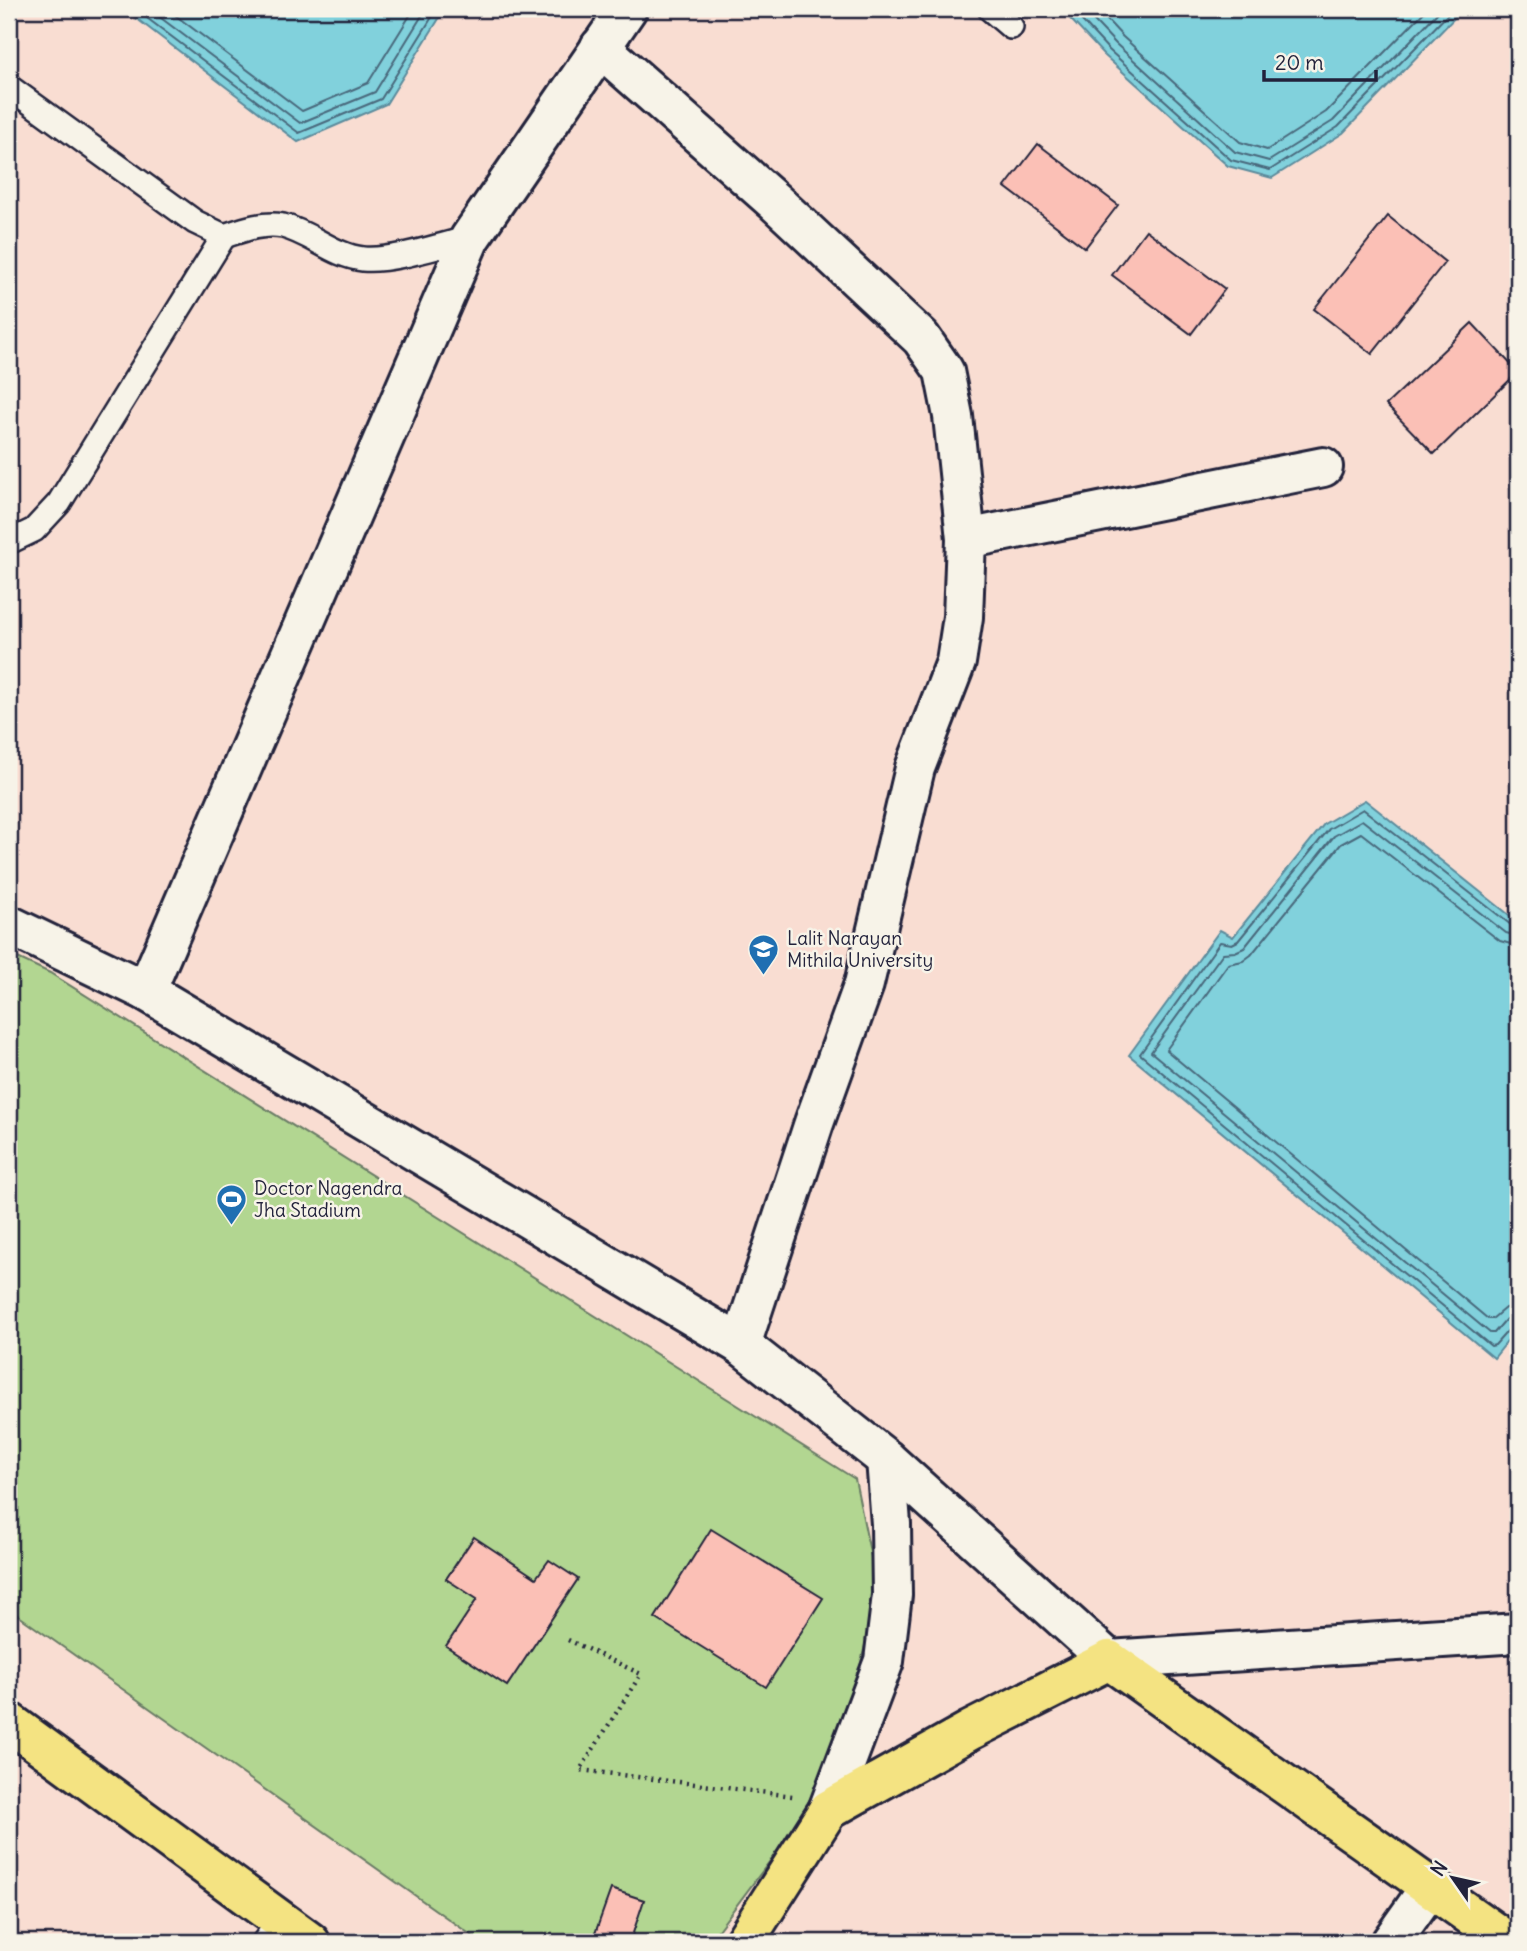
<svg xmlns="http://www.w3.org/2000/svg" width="1527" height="1951" viewBox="0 0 1527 1951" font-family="Delius,sans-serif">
<rect width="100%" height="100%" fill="#f8e9de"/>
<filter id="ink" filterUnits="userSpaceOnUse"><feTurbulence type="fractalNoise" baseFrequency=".0143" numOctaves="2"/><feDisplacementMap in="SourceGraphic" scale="14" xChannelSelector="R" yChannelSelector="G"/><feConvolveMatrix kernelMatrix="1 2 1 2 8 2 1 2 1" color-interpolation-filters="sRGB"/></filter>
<g filter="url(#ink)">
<rect fill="#f9ddd2" x="9" y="9" width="1509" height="1933"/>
<path fill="#b2d691" stroke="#6a7c66" stroke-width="2" d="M 9,954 L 50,973 L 855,1479 L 873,1567 L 871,1620 L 841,1747 L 797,1825 L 709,1942 L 481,1942 L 9,1609 Z"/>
<g fill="#81d1dc" stroke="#5b8b9c" stroke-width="2">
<path d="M 124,9 L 123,9 L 445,9 L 386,104 L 298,142 Z"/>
<path d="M 1061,9 L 1463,9 L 1343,133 L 1272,178 L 1228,166 L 1104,55 Z"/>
<path d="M 1365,800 L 1518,922 L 1518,1328 L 1494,1358 L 1129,1055 L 1220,930 L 1233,937 L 1324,824 Z"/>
</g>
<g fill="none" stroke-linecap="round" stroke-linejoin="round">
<g stroke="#48687b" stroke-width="2">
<path d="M 135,9 L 299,133 L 381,99 L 437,9"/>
<path d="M 149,9 L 300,123 L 375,92 L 426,9"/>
<path d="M 167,9 L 302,111 L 368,83 L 414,9"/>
<path d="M 1071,9 L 1109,50 L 1231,160 L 1270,170 L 1338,127 L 1453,9"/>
<path d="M 1083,9 L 1116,44 L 1235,152 L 1269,161 L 1333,121 L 1441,9"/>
<path d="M 1097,9 L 1123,37 L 1240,142 L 1267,150 L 1326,112 L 1427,9"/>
<path d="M 1518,927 L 1511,925 L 1363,809 L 1329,829 L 1238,941 L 1232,944 L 1220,942 L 1140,1054 L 1491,1346 L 1495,1345 L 1511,1327 L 1518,1325"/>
<path d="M 1518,936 L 1506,933 L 1362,820 L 1334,836 L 1244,948 L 1235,952 L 1223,953 L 1151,1052 L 1490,1333 L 1494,1333 L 1506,1319 L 1518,1316"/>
<path d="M 1518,946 L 1500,941 L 1361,833 L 1341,844 L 1251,955 L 1243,961 L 1228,964 L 1166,1050 L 1488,1319 L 1492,1319 L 1505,1308 L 1518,1305"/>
</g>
</g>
<g fill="#fbc0b6" stroke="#22223b" stroke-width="2">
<path d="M 1038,144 L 1118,205 L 1085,248 L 1005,187 Z"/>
<path d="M 1388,216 L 1445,262 L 1372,354 L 1314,309 Z"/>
<path d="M 1146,230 L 1225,289 L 1191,334 L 1112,275 Z"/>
<path d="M 1472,323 L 1518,372 L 1434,454 L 1386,405 Z"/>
<path d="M 711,1529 L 823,1598 L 766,1687 L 655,1618 Z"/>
<path d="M 474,1537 L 536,1578 L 549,1560 L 578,1579 L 507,1686 L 446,1646 L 477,1599 L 446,1579 Z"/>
<path d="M 611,1889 L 644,1900 L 630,1942 L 592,1942 Z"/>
</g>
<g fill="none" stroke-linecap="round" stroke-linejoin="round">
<defs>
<g id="lane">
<path d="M 990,9 L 1011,27"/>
<path d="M 9,87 L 195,222 L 224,236 C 242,230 263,222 283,226 C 311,233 334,256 363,259 C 390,262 442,245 470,238"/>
<path d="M 9,542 L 34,530 L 59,503 L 224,236"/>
<path d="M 264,1942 L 280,1921"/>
</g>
<g id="street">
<path d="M 600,47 L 774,201 L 921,338 L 944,371 L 953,416 L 966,539 L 963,617 L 956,662 L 915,768 L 864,984 L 814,1123 L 741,1345"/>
<path d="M 966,539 L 1323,467"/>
<path d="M 146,991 L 470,238 L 627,9"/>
<path d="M 1109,1660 L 1518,1633"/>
<path d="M 1391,1942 L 1430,1887"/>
</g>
<g id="secondary">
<path d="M 9,925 L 146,991 L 741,1345 L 886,1459 L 1109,1660"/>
<path d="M 828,1810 L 884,1661 L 892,1595 L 891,1524 L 886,1459"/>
</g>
<g id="primary">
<path d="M 9,1722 L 310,1942"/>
<path d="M 744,1942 L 828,1810 L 971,1730 L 1109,1660 L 1508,1942"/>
</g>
</defs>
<use href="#lane" stroke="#22223b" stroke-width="28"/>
<use href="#street" stroke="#22223b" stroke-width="44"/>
<use href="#secondary" stroke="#22223b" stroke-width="44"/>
<use href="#primary" stroke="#22223b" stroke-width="44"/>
<path stroke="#22223b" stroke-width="4.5" stroke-dasharray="2 5" stroke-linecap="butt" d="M 568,1640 L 641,1674 L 580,1770 L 793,1796"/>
<use href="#lane" stroke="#f7f3e8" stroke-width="23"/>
<use href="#street" stroke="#f7f3e8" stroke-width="38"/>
<use href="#secondary" stroke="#f7f3e8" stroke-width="38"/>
<use href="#primary" stroke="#f4e382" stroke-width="38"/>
</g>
</g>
<defs>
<symbol id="university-pin" viewBox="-11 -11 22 30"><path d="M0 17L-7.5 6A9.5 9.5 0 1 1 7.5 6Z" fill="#1f6fb2" stroke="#f7f3e8"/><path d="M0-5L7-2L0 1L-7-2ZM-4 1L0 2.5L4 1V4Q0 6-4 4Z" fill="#fff"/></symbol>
<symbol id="stadium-pin" viewBox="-11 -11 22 30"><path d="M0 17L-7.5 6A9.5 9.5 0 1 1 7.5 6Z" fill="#1f6fb2" stroke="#f7f3e8"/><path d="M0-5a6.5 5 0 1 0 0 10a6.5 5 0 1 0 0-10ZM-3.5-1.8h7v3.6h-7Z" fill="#fff"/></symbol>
</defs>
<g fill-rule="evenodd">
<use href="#university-pin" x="746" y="932" width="35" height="47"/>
<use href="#stadium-pin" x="214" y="1182" width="35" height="47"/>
</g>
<g text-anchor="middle" stroke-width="5" stroke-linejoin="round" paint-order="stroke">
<g font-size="19" fill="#22223b" stroke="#f7f3e8" text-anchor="start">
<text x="787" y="945">Lalit Narayan<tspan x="787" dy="22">Mithila University</tspan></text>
<text x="254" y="1195">Doctor Nagendra<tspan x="254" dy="22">Jha Stadium</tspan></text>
</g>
</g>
<rect width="1527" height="1951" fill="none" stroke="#f7f3e8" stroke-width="35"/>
<rect x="18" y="18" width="1492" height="1916" fill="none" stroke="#22223b" stroke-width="2.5" filter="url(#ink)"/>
<g transform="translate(1453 1878) rotate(304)" stroke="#f7f3e8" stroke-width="5" paint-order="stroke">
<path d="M0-5L12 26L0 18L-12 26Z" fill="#22223b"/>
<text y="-10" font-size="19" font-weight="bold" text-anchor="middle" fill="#22223b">N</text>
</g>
<path d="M1264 70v10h112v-10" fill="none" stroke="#22223b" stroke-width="3.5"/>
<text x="1275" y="70" font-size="21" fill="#22223b" stroke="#f7f3e8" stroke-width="5" paint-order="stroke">20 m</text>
</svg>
